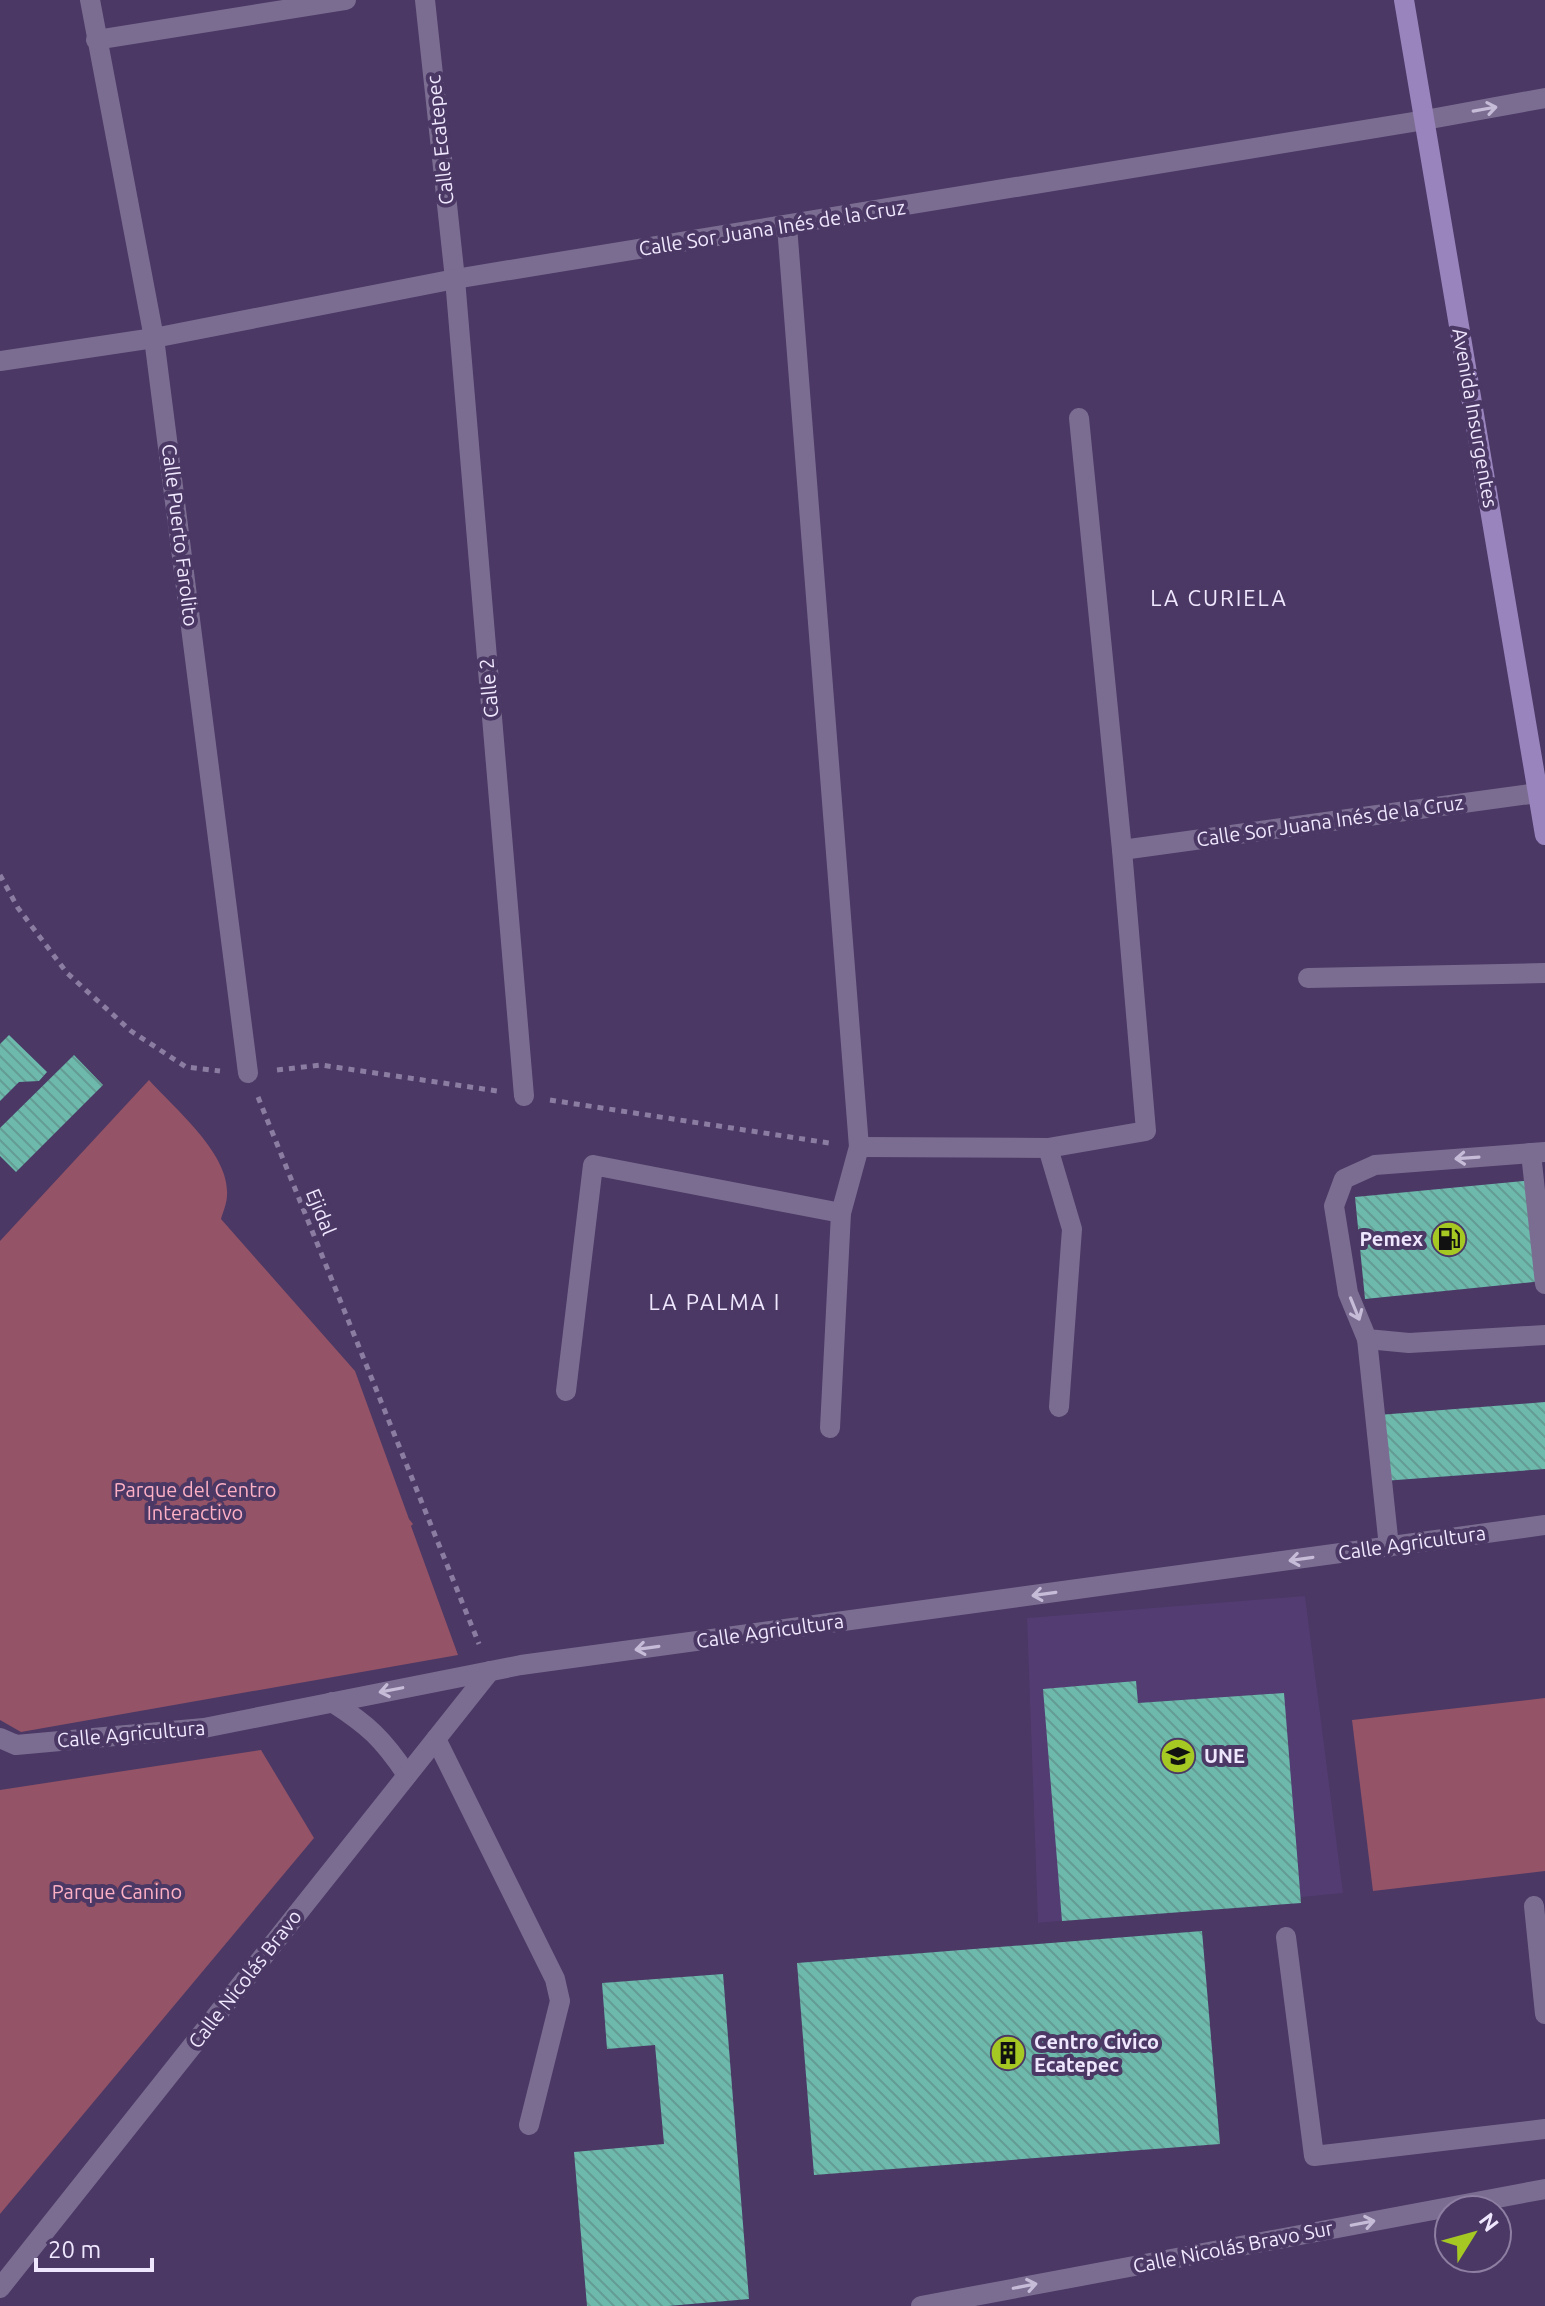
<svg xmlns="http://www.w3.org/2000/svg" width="1545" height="2306" viewBox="0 0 1545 2306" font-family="Ubuntu,sans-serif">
<defs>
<pattern id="building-back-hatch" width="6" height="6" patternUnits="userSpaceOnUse" patternTransform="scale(2)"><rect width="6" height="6" fill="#6db9ac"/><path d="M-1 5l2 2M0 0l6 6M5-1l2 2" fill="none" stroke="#649c94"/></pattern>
</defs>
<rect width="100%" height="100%" fill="#4b3865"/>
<path fill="#523c71" d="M 1305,1596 L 1343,1893 L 1038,1923 L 1027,1618 Z"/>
<g fill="#945366">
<path d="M 149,1080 C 175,1109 230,1154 227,1195 C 227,1203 223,1212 221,1219 L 355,1371 L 409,1519 L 413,1524 L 411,1526 L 458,1655 L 21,1732 L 0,1720 L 0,1241 Z"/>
<path d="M 1545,1698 L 1545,1871 L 1373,1891 L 1352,1720 Z"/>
<path d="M 261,1750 L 314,1838 L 0,2214 L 0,1790 Z"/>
</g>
<g fill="url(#building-back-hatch)">
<path d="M 9,1035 L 47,1072 L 39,1081 L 19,1082 L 0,1101 L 0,1044 Z"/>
<path d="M 74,1055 L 103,1085 L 16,1172 L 0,1156 L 0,1128 Z"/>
<path d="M 1533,1180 L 1543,1281 L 1365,1299 L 1355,1197 Z"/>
<path d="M 1545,1402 L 1545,1469 L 1383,1481 L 1378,1415 Z"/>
<path d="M 1136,1681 L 1138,1703 L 1284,1693 L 1301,1903 L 1062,1921 L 1043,1689 Z"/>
<path d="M 1202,1931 L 1220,2144 L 814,2175 L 797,1963 Z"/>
<path d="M 723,1974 L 749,2299 L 668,2306 L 587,2306 L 574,2152 L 664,2144 L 655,2045 L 607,2049 L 602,1983 Z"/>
</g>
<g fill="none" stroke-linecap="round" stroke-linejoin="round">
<g stroke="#8b7ca1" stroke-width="5" stroke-dasharray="6 6" stroke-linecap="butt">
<path d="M 0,875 L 18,908 L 67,973 L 131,1031 L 186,1067 L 220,1071"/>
<path d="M 277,1070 L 321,1065 L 497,1091"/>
<path d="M 258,1097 L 479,1644"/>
<path d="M 550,1100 L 829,1143"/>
</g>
<g stroke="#7b6d91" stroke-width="20">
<path d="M 1308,978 L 1545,973"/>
<path d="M 1545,1152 L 1375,1165 L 1344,1179 L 1334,1206 L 1348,1293 L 1367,1339 L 1409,1343 L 1545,1335"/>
<path d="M 1531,1153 L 1545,1284"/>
<path d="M 1367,1339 L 1389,1547"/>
<path d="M 436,1739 L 555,1979 L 560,2001 L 529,2125"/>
<path d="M 1534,1906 L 1545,2014"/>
<path d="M 1286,1937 L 1314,2156 L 1545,2129"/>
</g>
<g stroke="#7b6d91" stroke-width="20">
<path d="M 90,0 L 154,338 L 248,1073"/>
<path d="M 425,0 L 455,279 L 524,1096"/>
<path d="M 96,40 L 346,0"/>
<path d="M 787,226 L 859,1147 L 841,1213 L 830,1428"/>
<path d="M 0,361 L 154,338 L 455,279 L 1425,120 L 1545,98"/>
<path d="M 1122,850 L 1537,793"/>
<path d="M 859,1147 L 1048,1148 L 1146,1131 L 1122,850 L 1079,418"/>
<path d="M 1048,1148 L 1072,1229 L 1059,1407"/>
<path d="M 566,1391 L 593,1165 L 841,1213"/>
<path d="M 332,1702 C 368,1725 383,1739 407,1775"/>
<path d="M 0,1738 L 16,1745 L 204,1728 L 521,1665 L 1545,1525"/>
<path d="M 0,2288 L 490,1671"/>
<path d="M 921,2306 L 1545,2189"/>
</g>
<path stroke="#9a84bd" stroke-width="20" d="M 1404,0 L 1545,835"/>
</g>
<defs><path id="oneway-shaft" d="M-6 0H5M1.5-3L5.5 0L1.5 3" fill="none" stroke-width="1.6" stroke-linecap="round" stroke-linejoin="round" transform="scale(2)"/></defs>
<g stroke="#c6bcd8">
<use href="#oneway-shaft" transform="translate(1485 109) rotate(-10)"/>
<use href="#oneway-shaft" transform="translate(1467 1158) rotate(176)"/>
<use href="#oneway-shaft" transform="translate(1355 1309) rotate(68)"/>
<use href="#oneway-shaft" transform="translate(1301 1559) rotate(172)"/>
<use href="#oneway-shaft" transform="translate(1044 1594) rotate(172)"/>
<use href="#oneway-shaft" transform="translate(647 1648) rotate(172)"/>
<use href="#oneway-shaft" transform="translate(391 1690) rotate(169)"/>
<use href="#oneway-shaft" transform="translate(1363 2223) rotate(-11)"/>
<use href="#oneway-shaft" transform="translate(1025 2286) rotate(-11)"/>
</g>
<defs>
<symbol id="fuel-disc" viewBox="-11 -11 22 22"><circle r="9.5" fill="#a5c823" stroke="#4b3865"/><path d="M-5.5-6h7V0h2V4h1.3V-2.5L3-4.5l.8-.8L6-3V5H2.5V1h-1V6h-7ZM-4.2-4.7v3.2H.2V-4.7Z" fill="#111"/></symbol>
<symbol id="university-disc" viewBox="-11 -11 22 22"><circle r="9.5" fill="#a5c823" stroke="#4b3865"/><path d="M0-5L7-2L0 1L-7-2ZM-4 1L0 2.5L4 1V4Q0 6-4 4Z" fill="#111"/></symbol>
<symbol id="building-disc" viewBox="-11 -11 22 22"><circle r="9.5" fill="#a5c823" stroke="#4b3865"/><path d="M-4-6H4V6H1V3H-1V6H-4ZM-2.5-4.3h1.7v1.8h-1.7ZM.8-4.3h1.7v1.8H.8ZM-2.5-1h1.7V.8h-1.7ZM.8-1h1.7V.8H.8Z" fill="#111"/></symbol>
</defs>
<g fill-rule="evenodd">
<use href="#fuel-disc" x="1429" y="1219" width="40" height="40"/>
<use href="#university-disc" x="1158" y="1736" width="40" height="40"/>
<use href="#building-disc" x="988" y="2033" width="40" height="40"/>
</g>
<g text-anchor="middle" stroke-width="8" stroke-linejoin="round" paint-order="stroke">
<g font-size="20" fill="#efe7fe" stroke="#4b3865">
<text transform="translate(440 140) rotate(-96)" y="7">Calle Ecatepec</text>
<text transform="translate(772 228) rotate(-9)" y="7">Calle Sor Juana Inés de la Cruz</text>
<text transform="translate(1475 418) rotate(80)" y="7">Avenida Insurgentes</text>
<text transform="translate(180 535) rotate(83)" y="7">Calle Puerto Farolito</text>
<text transform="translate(489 688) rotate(-95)" y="7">Calle 2</text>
<text transform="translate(1330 821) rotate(-8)" y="7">Calle Sor Juana Inés de la Cruz</text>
<text transform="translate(321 1212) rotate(68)" y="7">Ejidal</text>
<text transform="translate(1412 1543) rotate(-8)" y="7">Calle Agricultura</text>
<text transform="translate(770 1631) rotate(-8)" y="7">Calle Agricultura</text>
<text transform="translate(131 1734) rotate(-5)" y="7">Calle Agricultura</text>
<text transform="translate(245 1979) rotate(-52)" y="7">Calle Nicolás Bravo</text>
<text transform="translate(1233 2247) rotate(-11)" y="7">Calle Nicolás Bravo Sur</text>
</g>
<g font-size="20" font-weight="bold" fill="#efe7fe" stroke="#4b3865" text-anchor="start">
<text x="1423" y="1246" text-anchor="end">Pemex</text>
<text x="1204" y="1763">UNE</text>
<text x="1034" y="2049">Centro Civico<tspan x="1034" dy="23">Ecatepec</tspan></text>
</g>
<g font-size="20" fill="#feb0c5" stroke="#4b3865">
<text x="195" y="1497">Parque del Centro<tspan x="195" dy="23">Interactivo</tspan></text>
<text x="117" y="1899">Parque Canino</text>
</g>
<g font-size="22" letter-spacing="2" fill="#efe7fe" stroke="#4b3865">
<text x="1219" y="606">LA CURIELA</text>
<text x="715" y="1310">LA PALMA I</text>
</g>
</g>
<g transform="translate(1473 2234) rotate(53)"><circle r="38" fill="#4b3865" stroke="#8d7ea2" stroke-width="2"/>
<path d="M0-6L14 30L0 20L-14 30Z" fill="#a5c823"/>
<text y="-12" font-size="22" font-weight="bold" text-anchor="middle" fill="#efe7fe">N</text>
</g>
<path d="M36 2258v12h116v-12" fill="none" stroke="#efe7fe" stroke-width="4"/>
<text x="48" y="2258" font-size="24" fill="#efe7fe" stroke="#4b3865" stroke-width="6" paint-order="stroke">20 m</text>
</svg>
